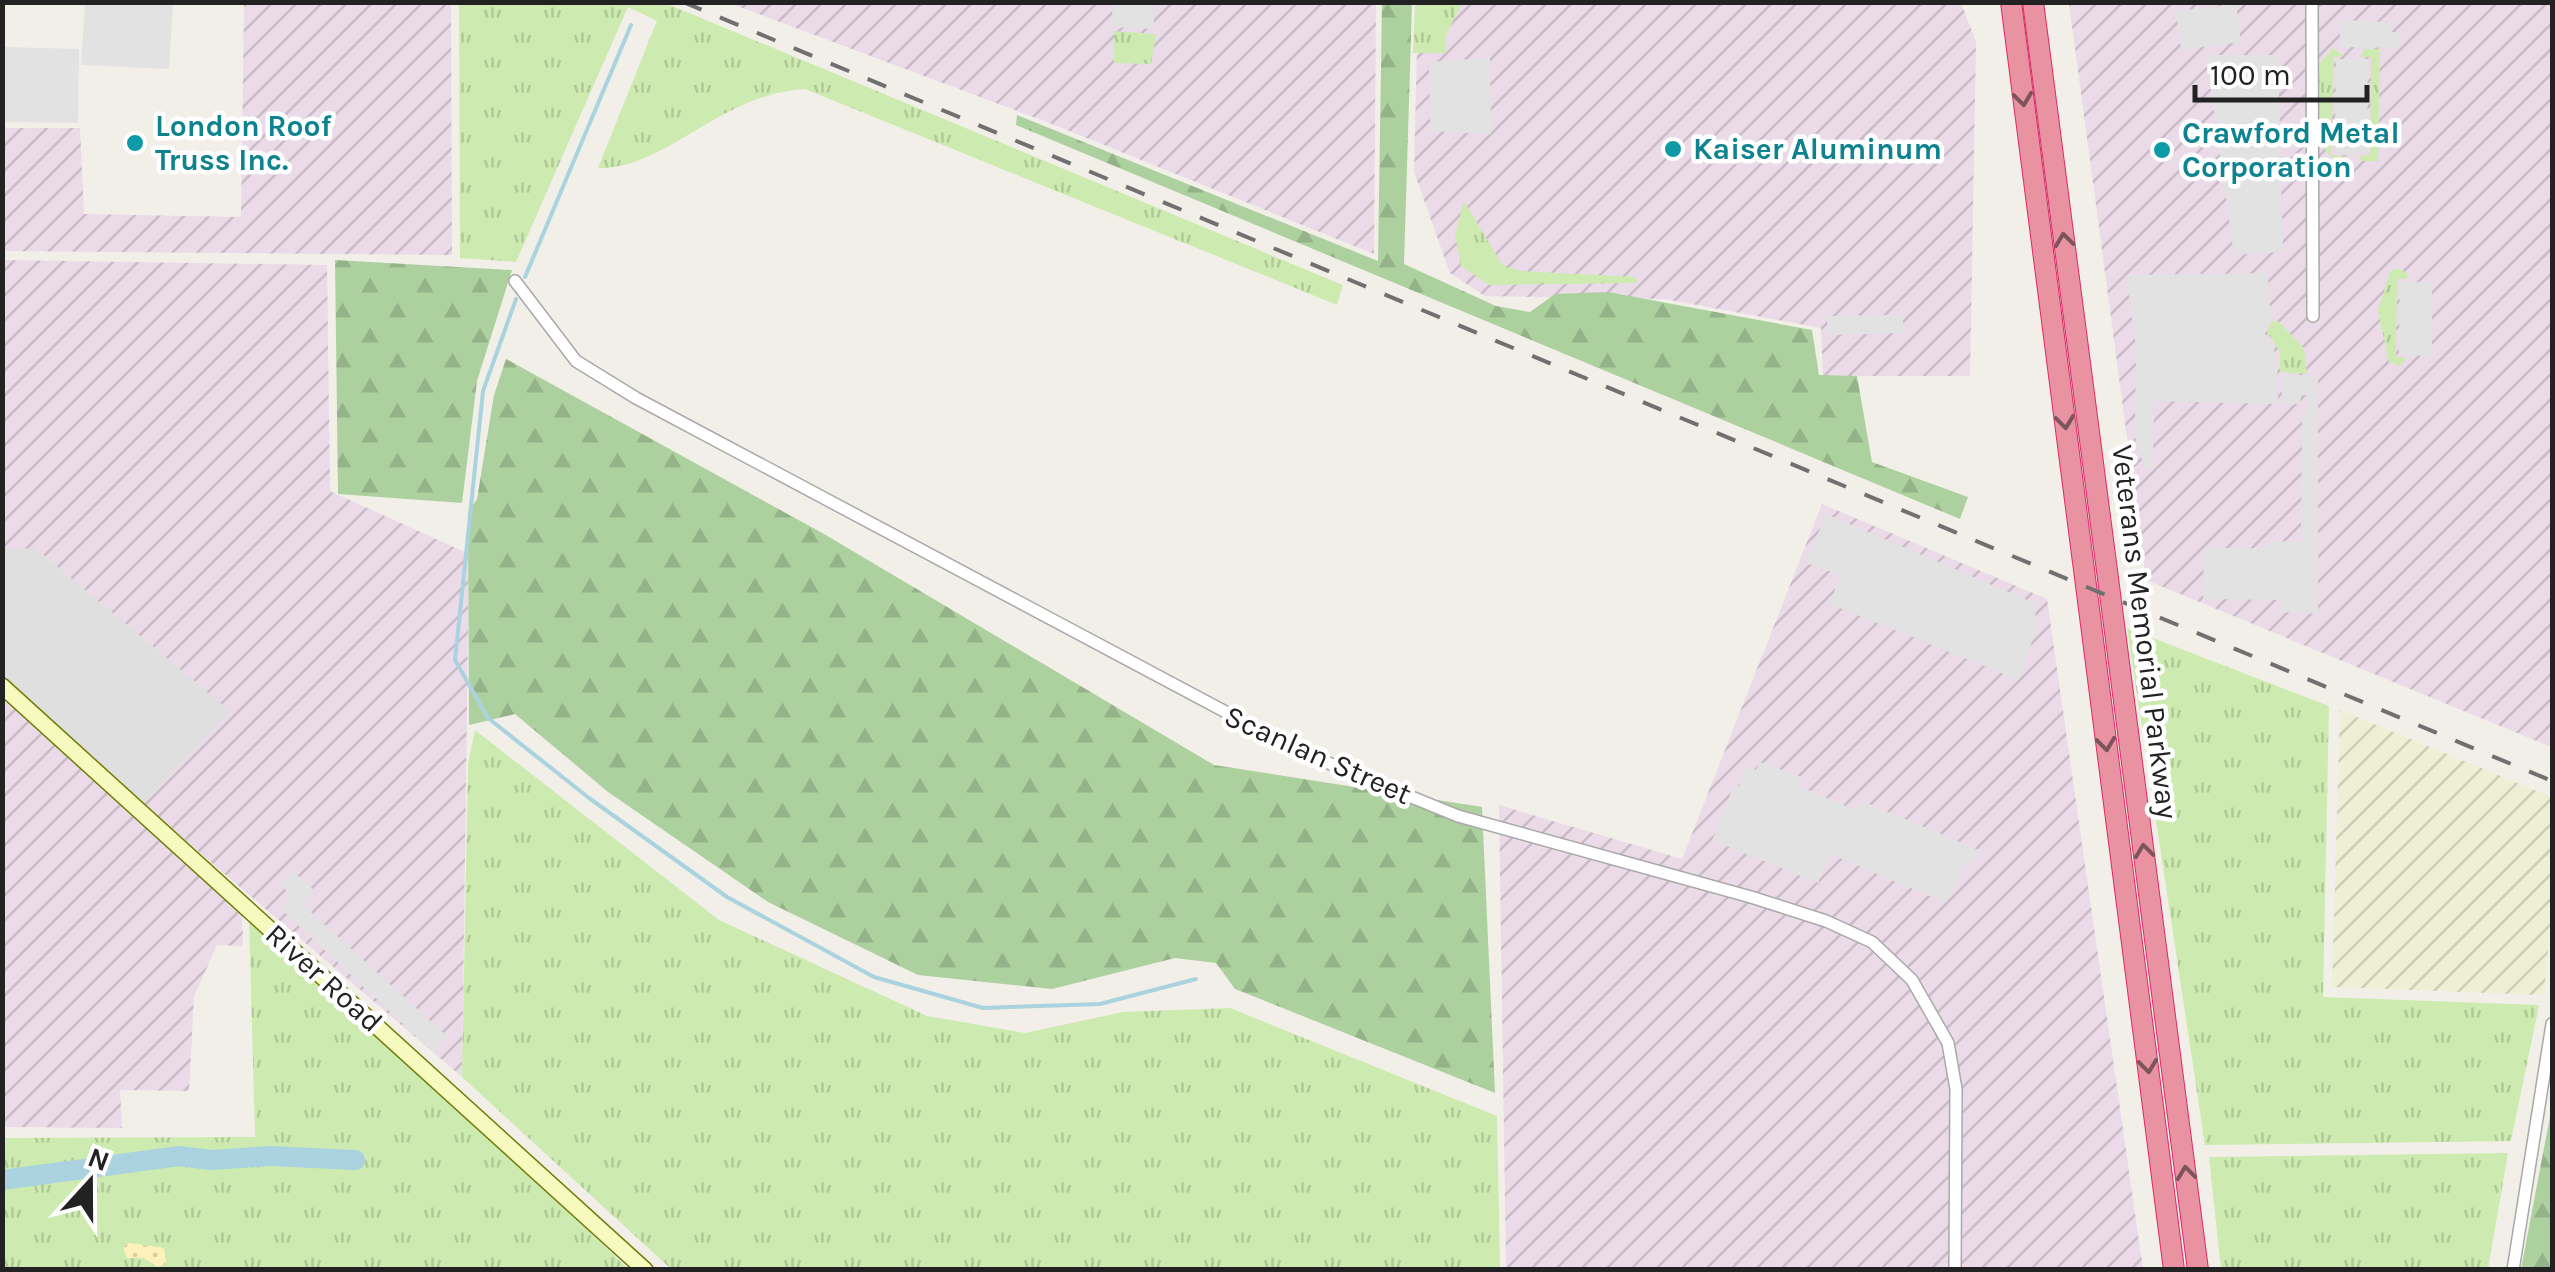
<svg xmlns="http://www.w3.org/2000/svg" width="2555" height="1272" viewBox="0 0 2555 1272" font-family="Karla,sans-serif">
<defs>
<pattern id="industrial-furrows" width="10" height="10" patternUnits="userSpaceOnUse" patternTransform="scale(2.5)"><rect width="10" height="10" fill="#ebdbe8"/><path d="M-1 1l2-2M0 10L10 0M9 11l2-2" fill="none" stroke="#c9bcc7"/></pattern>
<pattern id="farmland-furrows" width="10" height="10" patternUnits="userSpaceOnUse" patternTransform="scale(2.5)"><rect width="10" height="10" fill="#eef0d5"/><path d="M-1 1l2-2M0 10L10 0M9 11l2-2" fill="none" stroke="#ccceb7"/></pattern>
<pattern id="grass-tufts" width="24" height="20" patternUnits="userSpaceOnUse" patternTransform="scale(2.5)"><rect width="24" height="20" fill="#cdebb0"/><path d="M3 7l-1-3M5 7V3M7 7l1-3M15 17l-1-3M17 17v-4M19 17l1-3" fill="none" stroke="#b0c997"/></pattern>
<pattern id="forest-firs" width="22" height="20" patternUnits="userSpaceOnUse" patternTransform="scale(2.5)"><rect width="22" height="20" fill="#add19e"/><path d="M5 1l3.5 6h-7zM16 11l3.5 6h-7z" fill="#95b388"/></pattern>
<pattern id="sand-dots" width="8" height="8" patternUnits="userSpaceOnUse" patternTransform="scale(2.5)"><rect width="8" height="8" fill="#fff1ba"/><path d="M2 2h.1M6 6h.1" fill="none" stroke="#dacea0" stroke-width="1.8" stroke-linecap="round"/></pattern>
</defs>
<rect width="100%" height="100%" fill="#f2efe9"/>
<path fill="#e0dfdf" d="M 4,548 L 35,548 L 231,711 L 143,804 L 3,678 Z"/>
<g fill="url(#industrial-furrows)">
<path d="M 244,3 L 451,3 L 452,255 L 3,251 L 3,128 L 80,128 L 84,214 L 241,217 Z"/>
<path d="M 729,3 L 1376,3 L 1374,254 L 1052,124 Z"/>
<path d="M 1418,3 L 1961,3 L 1976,42 L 1970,376 L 1823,376 L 1821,328 L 1665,299 L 1485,296 L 1450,273 L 1414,172 Z"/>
<path d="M 2069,3 L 2552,3 L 2551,747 L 2146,580 Z"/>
<path d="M 3,260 L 327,265 L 330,491 L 469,554 L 462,1077 L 143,804 L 230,711 L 35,548 L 3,550 Z"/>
<path d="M 1822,504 L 2047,599 L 2143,1269 L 1506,1269 L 1499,805 L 1682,859 Z"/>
<path d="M 2,697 L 242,912 L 243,946 L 217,945 L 194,996 L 189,1091 L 120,1090 L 122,1128 L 3,1127 Z"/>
</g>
<path fill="url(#farmland-furrows)" d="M 2340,710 L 2552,797 L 2552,906 L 2544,995 L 2332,987 Z"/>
<g fill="url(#grass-tufts)">
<path d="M 459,3 L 665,3 L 1343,285 L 1337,305 L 805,89 C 721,93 665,170 598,168 L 657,21 L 628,7 L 516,262 L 460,258 Z"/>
<path d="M 1415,3 L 1462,3 L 1446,35 L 1445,53 L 1413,53 Z"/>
<path d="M 1114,31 L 1156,34 L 1151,64 L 1114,63 Z"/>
<path d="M 2333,48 L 2344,56 L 2334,57 L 2331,155 L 2347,157 L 2347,161 L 2333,159 L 2319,143 L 2320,63 Z"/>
<path d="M 2364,49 L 2380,49 L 2378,161 L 2362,161 L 2358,157 L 2370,154 L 2371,57 L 2360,57 Z"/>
<path d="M 1464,201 L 1502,265 L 1520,271 L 1636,277 L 1637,283 L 1489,285 L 1461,266 L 1455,235 Z"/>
<path d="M 2397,268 L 2407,273 L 2408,279 L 2397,279 L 2396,357 L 2407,357 L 2400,366 L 2389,362 L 2378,311 L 2390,272 Z"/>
<path d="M 2272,321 L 2278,321 L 2304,348 L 2307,374 L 2280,372 L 2280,352 L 2267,332 Z"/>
<path d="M 2127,628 L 2329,706 L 2323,997 L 2539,1005 L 2511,1141 L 2205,1145 Z"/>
<path d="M 475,730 L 719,920 L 927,1016 L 1025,1033 L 1123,1012 L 1230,1008 L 1497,1116 L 1500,1269 L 671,1269 L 462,1077 L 468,764 Z"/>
<path d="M 249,917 L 593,1235 L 628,1269 L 3,1269 L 2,1138 L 255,1137 Z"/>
<path d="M 2508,1153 L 2488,1269 L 2221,1269 L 2209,1157 Z"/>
</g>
<g fill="url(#forest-firs)">
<path d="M 1382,3 L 1412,3 L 1404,264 L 1496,306 L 1530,312 L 1555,294 L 1608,292 L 1812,330 L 1819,375 L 1857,376 L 1872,462 L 1968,497 L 1960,519 L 1016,125 L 1017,115 L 1378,261 Z"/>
<path d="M 335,260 L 512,270 L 477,381 L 462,503 L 338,494 Z"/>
<path d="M 506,359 L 824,534 L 1214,765 L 1482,807 L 1495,1093 L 1235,989 L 1216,963 L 1175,958 L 1052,989 L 918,975 L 768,902 L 608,792 L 515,714 L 469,725 L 468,512 L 477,499 L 494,395 Z"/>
<path d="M 2552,1106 L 2552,1269 L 2521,1269 Z"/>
</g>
<path fill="url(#sand-dots)" d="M 129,1243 L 164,1248 L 166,1264 L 158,1267 L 144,1258 L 127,1258 L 123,1247 Z"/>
<g fill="#e2e2e2">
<path d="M 85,3 L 173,3 L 169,69 L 81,65 Z"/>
<path d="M 1113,3 L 1154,3 L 1154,29 L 1111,27 Z"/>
<path d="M 2236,4 L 2241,42 L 2181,50 L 2176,11 Z"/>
<path d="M 2340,20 L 2390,22 L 2391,32 L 2400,32 L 2400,48 L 2340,47 Z"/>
<path d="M 3,47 L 79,49 L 78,123 L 3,122 Z"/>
<path d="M 2206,55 L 2278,55 L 2283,252 L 2234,255 Z"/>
<path d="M 1490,58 L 1491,134 L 1430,131 L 1429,62 Z"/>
<path d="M 2336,59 L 2368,59 L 2367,151 L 2358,151 L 2356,157 L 2335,153 Z"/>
<path d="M 2268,273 L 2271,322 L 2265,326 L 2265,334 L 2277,356 L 2278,404 L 2154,401 L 2153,468 L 2145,470 L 2135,436 L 2136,346 L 2126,275 Z"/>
<path d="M 2400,281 L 2432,283 L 2432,356 L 2399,355 Z"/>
<path d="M 1903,315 L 1903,333 L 1829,335 L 1826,316 Z"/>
<path d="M 2281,374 L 2318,376 L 2318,614 L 2281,612 L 2282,600 L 2203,599 L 2204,548 L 2266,548 L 2267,541 L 2301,542 L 2302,410 L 2307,410 L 2307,395 L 2301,395 L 2300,404 L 2282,404 Z"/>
<path d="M 1826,514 L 2034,603 L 2037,627 L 2019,680 L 1830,604 L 1840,575 L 1806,563 Z"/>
<path d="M 1760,762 L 1802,777 L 1799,786 L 1857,811 L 1862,801 L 1981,851 L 1963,869 L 1946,903 L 1830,854 L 1818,883 L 1712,840 L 1734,785 L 1739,786 L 1746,767 L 1756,770 Z"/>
<path d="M 293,871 L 314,890 L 302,904 L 448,1037 L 434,1053 L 281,909 L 291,896 L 280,884 Z"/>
</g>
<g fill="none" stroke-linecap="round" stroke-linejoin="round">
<g stroke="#aad3df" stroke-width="4">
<path d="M 525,277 L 631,25"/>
<path d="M 516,299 L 483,391 L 455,660 L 488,718 L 589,798 L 727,897 L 874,977 L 983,1008 L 1100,1004 L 1196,979"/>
</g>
<path stroke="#aad3df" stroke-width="20" d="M 2,1180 L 179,1156 L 211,1160 L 270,1156 L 355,1160"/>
<defs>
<g id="street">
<path d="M 2312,2 L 2313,316"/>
<path d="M 515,281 L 576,361 L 636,398 L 1299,751 L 1458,816 L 1751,897 L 1826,921 L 1872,942 L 1912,980 L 1948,1043 L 1956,1089 L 1955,1270"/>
<path d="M 2513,1270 L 2552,1024"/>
</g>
<path id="secondary" d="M 2,686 L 645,1270"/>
<g id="highway">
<path d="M 2011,2 L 2174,1270"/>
<path d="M 2033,2 L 2198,1270"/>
</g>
</defs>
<use href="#street" stroke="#a9a9a9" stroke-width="14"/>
<use href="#secondary" stroke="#707d05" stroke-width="18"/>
<use href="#highway" stroke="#dc2a67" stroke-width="22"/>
<use href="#street" stroke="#fff" stroke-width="11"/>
<use href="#secondary" stroke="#f7fabf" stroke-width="15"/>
<use href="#highway" stroke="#e892a2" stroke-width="20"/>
<path stroke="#707070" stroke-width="4" stroke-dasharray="20 20" stroke-linecap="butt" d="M 683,2 L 2552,781"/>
</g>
<defs><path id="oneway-chevron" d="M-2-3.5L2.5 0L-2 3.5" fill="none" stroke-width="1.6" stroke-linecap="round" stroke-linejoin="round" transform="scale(2.5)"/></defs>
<g stroke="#7b545c">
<use href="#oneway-chevron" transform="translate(2023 99) rotate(83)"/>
<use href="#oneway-chevron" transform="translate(2064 240) rotate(-97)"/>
<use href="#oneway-chevron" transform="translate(2065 422) rotate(83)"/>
<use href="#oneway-chevron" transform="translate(2106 744) rotate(83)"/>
<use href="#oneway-chevron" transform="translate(2144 851) rotate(-97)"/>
<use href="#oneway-chevron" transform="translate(2148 1066) rotate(83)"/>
<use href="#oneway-chevron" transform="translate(2186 1173) rotate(-97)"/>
</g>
<g fill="#0f9aa8" stroke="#fff" stroke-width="4">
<circle cx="135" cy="143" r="10"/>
<circle cx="1673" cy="149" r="10"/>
<circle cx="2162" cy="150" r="10"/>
</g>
<g text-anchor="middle" stroke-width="9" stroke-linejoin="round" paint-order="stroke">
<g font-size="30" font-weight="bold" fill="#0d838f" stroke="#fff" text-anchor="start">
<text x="155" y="136">London Roof<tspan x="155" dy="34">Truss Inc.</tspan></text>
<text x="2182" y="143">Crawford Metal<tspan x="2182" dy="34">Corporation</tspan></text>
<text x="1693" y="159">Kaiser Aluminum</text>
</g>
<g font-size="30" fill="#222" stroke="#fff">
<text transform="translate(2145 632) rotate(83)" y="10">Veterans Memorial Parkway</text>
<text transform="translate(1318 755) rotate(24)" y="10">Scanlan Street</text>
<text transform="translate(324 978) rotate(42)" y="10">River Road</text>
</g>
</g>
<rect width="2555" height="1272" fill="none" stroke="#222222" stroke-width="10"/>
<g transform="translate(90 1182) rotate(21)" stroke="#ffffff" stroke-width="8" paint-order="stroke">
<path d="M0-8L18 38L0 25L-18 38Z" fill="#222222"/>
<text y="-15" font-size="28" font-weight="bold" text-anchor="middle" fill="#222222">N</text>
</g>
<path d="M2195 85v15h172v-15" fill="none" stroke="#222222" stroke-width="5"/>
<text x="2210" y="85" font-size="30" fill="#222222" stroke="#ffffff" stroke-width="8" paint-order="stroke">100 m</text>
</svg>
